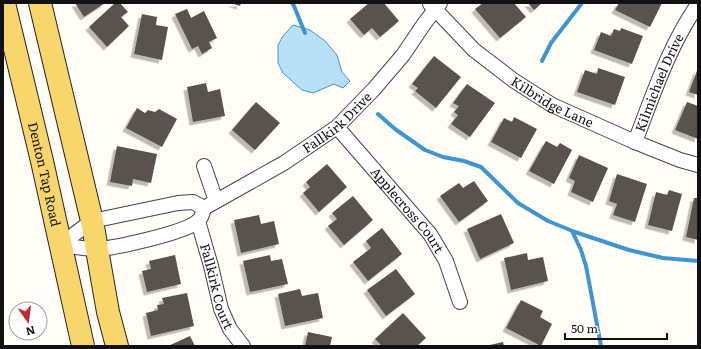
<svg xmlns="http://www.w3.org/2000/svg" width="701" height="349" viewBox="0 0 701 349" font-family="Literata,serif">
<defs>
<filter id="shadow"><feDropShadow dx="-3.5" dy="3.5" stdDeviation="0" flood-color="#0004"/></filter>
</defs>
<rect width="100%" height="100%" fill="#fffdf5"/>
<path fill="#b9e0f7" stroke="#3f96cf" d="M 293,25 L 310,30 L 325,41 L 337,55 L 342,72 L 350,81 L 343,88 L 334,84 L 313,93 L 302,90 L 283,73 L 278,63 L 278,45 L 283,36 Z"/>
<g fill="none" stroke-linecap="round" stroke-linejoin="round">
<g stroke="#3f96cf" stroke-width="4">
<path d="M 292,3 L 294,6 L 305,33"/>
<path d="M 542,61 L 551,43 L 582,3"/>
<path d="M 378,114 L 395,129 L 425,150 L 443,157 L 464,161 L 481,167 L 518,203 L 548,221 L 575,232 L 629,250 L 663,258 L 698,261"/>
<path d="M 572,231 L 581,250 L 586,266 L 601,346"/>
</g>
</g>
<g fill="#5a524d" filter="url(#shadow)">
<path d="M 75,3 L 105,3 L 84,17 Z"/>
<path d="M 115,3 L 120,3 L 128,12 L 121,17 L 129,26 L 107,47 L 89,27 Z"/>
<path d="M 231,3 L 241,3 L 240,6 Z"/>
<path d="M 369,3 L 384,3 L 399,21 L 380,37 L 372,28 L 364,35 L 350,19 Z"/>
<path d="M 483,3 L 514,3 L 526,17 L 500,38 L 475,9 Z"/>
<path d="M 528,3 L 542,3 L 534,10 Z"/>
<path d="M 619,3 L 662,3 L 650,27 L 615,10 Z"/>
<path d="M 187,9 L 191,18 L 204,11 L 217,38 L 209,42 L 212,48 L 202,54 L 198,46 L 192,49 L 175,14 Z"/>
<path d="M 142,14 L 157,17 L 156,25 L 168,27 L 162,60 L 134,54 Z"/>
<path d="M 621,28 L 643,36 L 632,64 L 594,50 L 601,32 L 611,36 L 614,29 L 620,31 Z"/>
<path d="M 434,56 L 461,77 L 436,108 L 415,91 L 418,88 L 412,84 Z"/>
<path d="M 598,68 L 625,77 L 615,105 L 577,92 L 585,70 L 597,74 Z"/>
<path d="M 698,68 L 698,95 L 689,92 Z"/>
<path d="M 206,83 L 208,92 L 220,89 L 225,116 L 193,122 L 187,87 Z"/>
<path d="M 467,84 L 495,103 L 470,137 L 451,124 L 458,115 L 454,112 L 459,106 L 453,103 Z"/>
<path d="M 256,102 L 280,123 L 255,150 L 232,130 Z"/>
<path d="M 687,102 L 698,106 L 698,139 L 675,130 Z"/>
<path d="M 137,108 L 145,113 L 148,110 L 155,112 L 159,109 L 177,119 L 162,147 L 126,128 Z"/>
<path d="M 514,117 L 537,129 L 521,158 L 491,142 L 504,118 L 512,122 Z"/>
<path d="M 546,141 L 557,147 L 560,143 L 572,150 L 554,184 L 529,171 Z"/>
<path d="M 117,146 L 157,154 L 151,183 L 133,179 L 132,186 L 110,182 Z"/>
<path d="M 579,155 L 608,168 L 593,202 L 571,192 L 575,181 L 569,178 Z"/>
<path d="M 327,164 L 347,187 L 319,212 L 303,193 L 310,187 L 306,182 Z"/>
<path d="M 617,174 L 647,184 L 635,222 L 613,215 L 617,204 L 609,201 Z"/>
<path d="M 474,181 L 488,201 L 459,222 L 440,196 L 459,183 L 463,188 Z"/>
<path d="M 669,190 L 682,194 L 672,231 L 648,225 L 656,192 L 667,195 Z"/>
<path d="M 353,196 L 373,220 L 344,245 L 328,226 L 337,219 L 332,213 Z"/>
<path d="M 694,198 L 698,198 L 698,240 L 686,237 Z"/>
<path d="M 501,214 L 514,243 L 480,259 L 467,229 Z"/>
<path d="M 259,215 L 261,224 L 274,221 L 279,244 L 241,253 L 234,220 Z"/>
<path d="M 382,228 L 402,254 L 368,281 L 353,262 L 371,248 L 366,241 Z"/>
<path d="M 527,253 L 528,260 L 543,257 L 548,281 L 511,290 L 504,258 Z"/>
<path d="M 175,255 L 181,284 L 147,292 L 142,271 L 151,269 L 149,261 Z"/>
<path d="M 270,255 L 271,261 L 282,259 L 288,284 L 250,292 L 243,261 Z"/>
<path d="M 396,269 L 415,294 L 386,316 L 367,290 Z"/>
<path d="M 300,289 L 302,296 L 318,293 L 323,318 L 285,326 L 278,294 Z"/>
<path d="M 187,293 L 194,326 L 151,336 L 146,313 L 158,310 L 157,305 L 164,304 L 162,298 Z"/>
<path d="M 521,300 L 543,311 L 540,317 L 552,324 L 541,346 L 506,328 Z"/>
<path d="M 403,313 L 426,338 L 417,346 L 382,346 L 375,339 Z"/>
<path d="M 308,332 L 332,337 L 330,346 L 305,346 Z"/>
<path d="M 190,336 L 195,346 L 168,346 Z"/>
<path d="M 503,342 L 504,346 L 490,346 L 490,345 Z"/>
</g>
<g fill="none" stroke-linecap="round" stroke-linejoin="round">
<defs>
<g id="minor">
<path id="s1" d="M 430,4 L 474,50 L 513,80 L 552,105 L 635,142 L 680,160 L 698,165"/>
<path id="s2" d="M 337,127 L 430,234 L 446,261 L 460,302"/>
<path id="s3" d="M 635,142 C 653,95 669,46 698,4"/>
<path d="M 204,166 L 216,201"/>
<path id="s4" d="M 198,221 L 211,266 L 221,309 L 230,329 L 243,346"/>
<path id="s5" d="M 60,245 C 72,246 85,249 97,249 C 116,248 183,233 197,222 C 201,219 203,213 204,208 L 284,163 L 337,127 L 374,89 L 403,55 L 424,24 L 440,3"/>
<path d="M 60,245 L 92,221 L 178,203 L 193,202 L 204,208"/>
</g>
<g id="primary">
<path id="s6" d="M 4,3 L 42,161 L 83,346"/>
<path d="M 40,3 L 92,221 L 108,312 L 117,346"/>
</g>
</defs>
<use href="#minor" stroke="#444" stroke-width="16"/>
<use href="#primary" stroke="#222" stroke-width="24"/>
<use href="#minor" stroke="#fff" stroke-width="14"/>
<use href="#primary" stroke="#f9d66b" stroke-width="22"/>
</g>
<g text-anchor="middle" stroke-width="4" stroke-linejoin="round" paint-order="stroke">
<g font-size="13" fill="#111" stroke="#fff">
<text dy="5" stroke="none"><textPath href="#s3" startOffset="64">Kilmichael Drive</textPath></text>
<text dy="5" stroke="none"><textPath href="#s1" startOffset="158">Kilbridge Lane</textPath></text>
<text dy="5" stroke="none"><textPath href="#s5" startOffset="316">Fallkirk Drive</textPath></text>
<text dy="5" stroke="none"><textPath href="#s6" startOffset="176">Denton Tap Road</textPath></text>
<text dy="5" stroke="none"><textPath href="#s2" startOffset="109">Applecross Court</textPath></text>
<text dy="5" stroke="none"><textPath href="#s4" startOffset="68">Fallkirk Court</textPath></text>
</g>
</g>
<rect width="701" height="349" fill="none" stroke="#111111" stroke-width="8"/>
<g transform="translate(28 321) rotate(166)"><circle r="19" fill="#ffffff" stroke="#a0a0a0"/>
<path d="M0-3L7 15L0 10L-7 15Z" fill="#c4262e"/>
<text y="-6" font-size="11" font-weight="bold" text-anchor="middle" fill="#111111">N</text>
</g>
<path d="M565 333v6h102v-6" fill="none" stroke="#111111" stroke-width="2"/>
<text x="571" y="333" font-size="12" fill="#111111" stroke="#ffffff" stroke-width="3" paint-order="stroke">50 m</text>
</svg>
